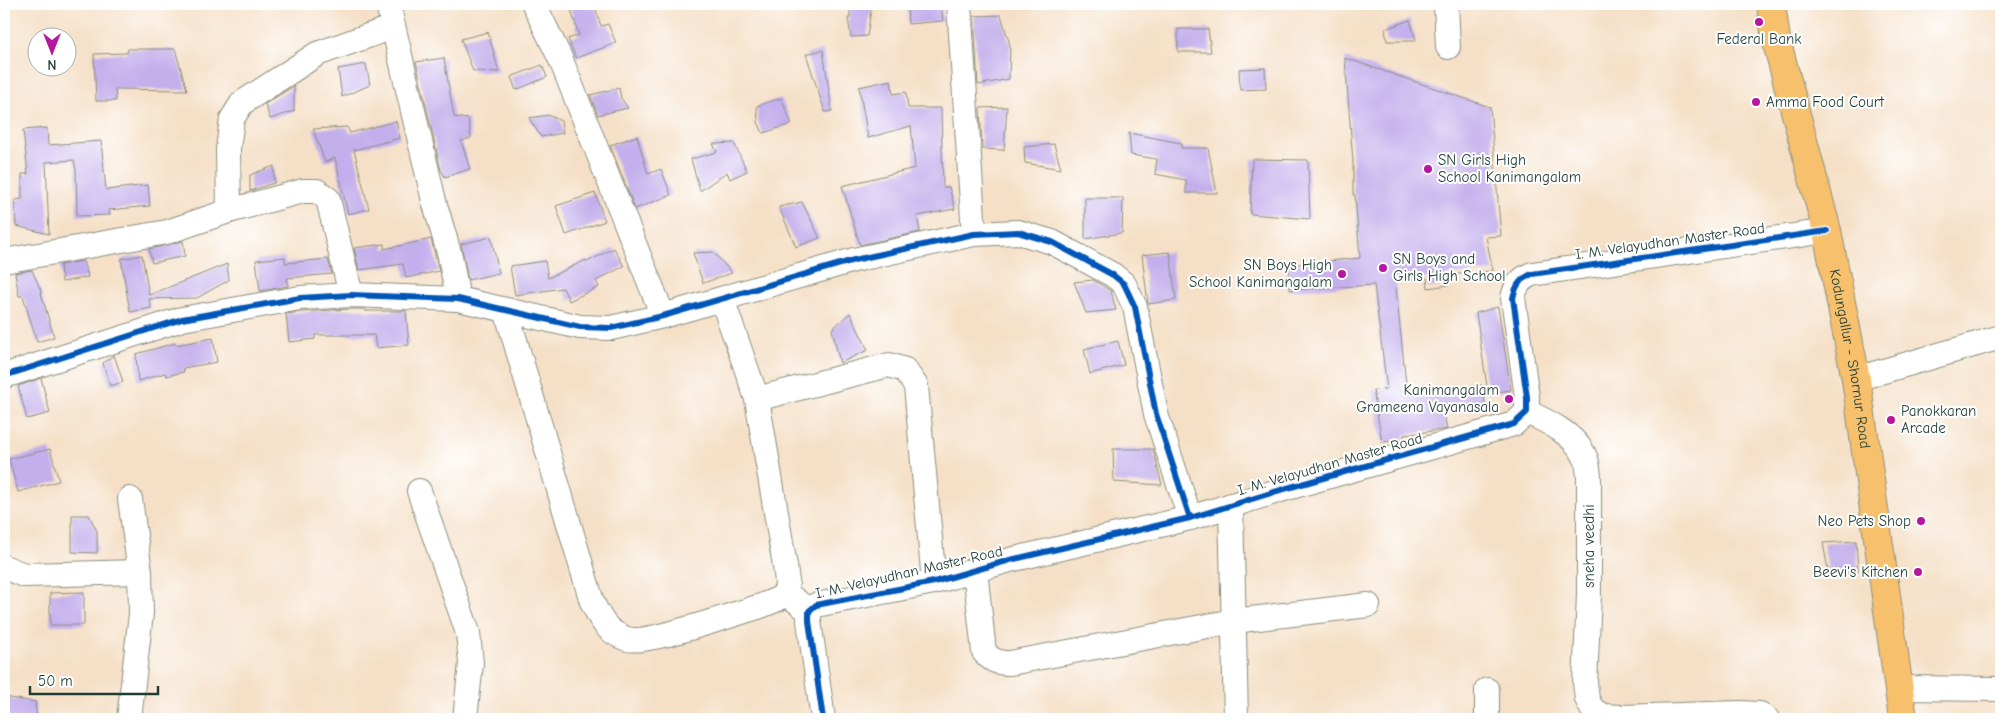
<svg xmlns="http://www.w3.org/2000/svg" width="2005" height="723" viewBox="0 0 2005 723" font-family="'Comic Neue',sans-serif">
<rect width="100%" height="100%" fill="#fff"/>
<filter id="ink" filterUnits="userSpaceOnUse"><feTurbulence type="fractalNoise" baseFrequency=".02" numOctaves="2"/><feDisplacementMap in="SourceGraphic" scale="10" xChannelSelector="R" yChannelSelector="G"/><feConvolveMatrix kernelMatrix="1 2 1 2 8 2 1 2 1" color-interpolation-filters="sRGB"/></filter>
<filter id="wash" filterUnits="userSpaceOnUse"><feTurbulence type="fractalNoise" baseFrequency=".0096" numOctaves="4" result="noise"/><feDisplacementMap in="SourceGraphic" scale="20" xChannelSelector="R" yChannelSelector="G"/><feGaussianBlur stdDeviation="1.12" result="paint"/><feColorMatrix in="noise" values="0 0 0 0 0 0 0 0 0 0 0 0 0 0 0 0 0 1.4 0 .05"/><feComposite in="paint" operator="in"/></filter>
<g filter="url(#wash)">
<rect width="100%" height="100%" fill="#f5e0c7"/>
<g id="blocks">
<g fill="#c3afec">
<path d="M 569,4 L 594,4 L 601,26 L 608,24 L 616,43 L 576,58 L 568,39 L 579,35 Z"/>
<path d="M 850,4 L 872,4 L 867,36 L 851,37 L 848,18 L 850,18 Z"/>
<path d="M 907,4 L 941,4 L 943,21 L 908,24 Z"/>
<path d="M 1001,15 L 1010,45 L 1009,79 L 978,85 L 974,16 Z"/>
<path d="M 1410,20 L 1416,41 L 1387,41 L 1385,29 Z"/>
<path d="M 1178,29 L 1208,29 L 1211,52 L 1178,52 Z"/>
<path d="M 488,32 L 499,72 L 473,71 L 461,39 Z"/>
<path d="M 128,49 L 175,49 L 187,90 L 115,89 L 116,101 L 96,101 L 94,54 L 127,53 Z"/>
<path d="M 823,50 L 832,111 L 825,112 L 806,54 Z"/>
<path d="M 444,58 L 454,117 L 468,119 L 471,138 L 461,141 L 470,169 L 445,177 L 441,170 L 416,62 Z"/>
<path d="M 1345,58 L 1490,107 L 1501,236 L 1486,237 L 1493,271 L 1447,275 L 1448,285 L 1428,288 L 1427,278 L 1395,280 L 1407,393 L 1482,385 L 1485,403 L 1443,409 L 1447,429 L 1404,435 L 1404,440 L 1382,442 L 1373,390 L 1387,389 L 1374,285 L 1290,290 L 1289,265 L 1360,258 L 1355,195 L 1353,195 L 1353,162 Z"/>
<path d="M 366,64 L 370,85 L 342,97 L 338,69 Z"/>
<path d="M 542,65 L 547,77 L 516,90 L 511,77 Z"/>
<path d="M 1265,68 L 1266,89 L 1240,90 L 1239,69 Z"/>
<path d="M 891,80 L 893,94 L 906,92 L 908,108 L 941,108 L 943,187 L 949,187 L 955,209 L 917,216 L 920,232 L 860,245 L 842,186 L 915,168 L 911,126 L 868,138 L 859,87 Z"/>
<path d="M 294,86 L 294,111 L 270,119 L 265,104 Z"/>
<path d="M 619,88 L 621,98 L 628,108 L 598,115 L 590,95 Z"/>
<path d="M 781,98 L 792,124 L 763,133 L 758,122 L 757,106 Z"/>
<path d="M 1007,107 L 1004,150 L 982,149 L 980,108 Z"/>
<path d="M 549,115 L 561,121 L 563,133 L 541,137 L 529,118 Z"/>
<path d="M 396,121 L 400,138 L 354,150 L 369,209 L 348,214 L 335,158 L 325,162 L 313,129 L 347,127 L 350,133 Z"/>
<path d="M 47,128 L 48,145 L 101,141 L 106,190 L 148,185 L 150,206 L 109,210 L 110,215 L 77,216 L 76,170 L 74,160 L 46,162 L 49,234 L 16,226 L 15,200 L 22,199 L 22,174 L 28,174 L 23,130 Z"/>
<path d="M 1129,133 L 1181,143 L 1181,148 L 1208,148 L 1217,193 L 1186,193 L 1186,180 L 1155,174 L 1157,159 L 1131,155 Z"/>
<path d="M 637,136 L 648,174 L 661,169 L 671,195 L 635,209 L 610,145 Z"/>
<path d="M 734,143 L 747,171 L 730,179 L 727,172 L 700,191 L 691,159 L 717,152 L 713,144 Z"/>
<path d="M 1054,144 L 1061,169 L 1025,163 L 1024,147 Z"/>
<path d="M 1252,159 L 1308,160 L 1310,219 L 1250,214 Z"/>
<path d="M 274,166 L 274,183 L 250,191 L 250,175 Z"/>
<path d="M 595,193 L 605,221 L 566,235 L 556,206 Z"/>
<path d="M 1085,198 L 1123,198 L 1122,233 L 1085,239 Z"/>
<path d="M 802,202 L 820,238 L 796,247 L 779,207 Z"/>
<path d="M 491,237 L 499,273 L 468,280 L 461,244 Z"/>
<path d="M 431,239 L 439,271 L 406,278 L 403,264 L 359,270 L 354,248 L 384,244 L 384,249 Z"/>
<path d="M 183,241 L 185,256 L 152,263 L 149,249 Z"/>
<path d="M 614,248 L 624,266 L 596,281 L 599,287 L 569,301 L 563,288 L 515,295 L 510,266 L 545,261 L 548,278 L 586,260 L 587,262 Z"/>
<path d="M 713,252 L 732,273 L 703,283 L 693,253 Z"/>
<path d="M 1170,252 L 1176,300 L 1148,304 L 1142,255 Z"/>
<path d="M 142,255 L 149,295 L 227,264 L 229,280 L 197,298 L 149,299 L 151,308 L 130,312 L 121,259 Z"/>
<path d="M 285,257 L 285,263 L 328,259 L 332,274 L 287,278 L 288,286 L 260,291 L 256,260 Z"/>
<path d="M 83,261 L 88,277 L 62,282 L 60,265 Z"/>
<path d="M 32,270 L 42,293 L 41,293 L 54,337 L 37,342 L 23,296 L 19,296 L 15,273 Z"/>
<path d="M 1093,280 L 1111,291 L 1116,310 L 1086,313 L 1074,282 Z"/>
<path d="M 1498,307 L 1511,390 L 1488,393 L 1476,313 Z"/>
<path d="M 351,309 L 365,309 L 365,311 L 406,311 L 409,345 L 376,348 L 374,335 L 315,335 L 315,339 L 289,342 L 286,314 L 302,312 Z"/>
<path d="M 850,313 L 868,350 L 840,363 L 832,329 Z"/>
<path d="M 213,338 L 217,362 L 183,368 L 184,372 L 166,376 L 165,373 L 138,381 L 136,354 L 175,343 L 176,345 Z"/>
<path d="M 1118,341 L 1124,365 L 1090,374 L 1084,349 Z"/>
<path d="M 114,355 L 123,382 L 110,386 L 103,363 Z"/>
<path d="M 41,378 L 50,413 L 27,419 L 18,386 Z"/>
<path d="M 50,449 L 59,481 L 18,492 L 9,459 Z"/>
<path d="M 1113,449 L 1153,449 L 1162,485 L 1114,482 Z"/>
<path d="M 72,515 L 89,515 L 97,531 L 97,553 L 72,552 Z"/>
<path d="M 1856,541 L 1858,571 L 1829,575 L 1823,543 Z"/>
<path d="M 84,592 L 84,625 L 50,625 L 50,593 Z"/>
<path d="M 4,697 L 35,702 L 37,719 L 4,719 Z"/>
</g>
</g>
</g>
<g filter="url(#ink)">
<use href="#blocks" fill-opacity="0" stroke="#8a8e7e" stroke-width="1"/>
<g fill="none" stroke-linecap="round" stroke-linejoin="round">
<defs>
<g id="minor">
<path d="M 388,4 L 434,201 L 450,256 L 458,299"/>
<path d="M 534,4 L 561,60 L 663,316"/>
<path d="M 959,4 L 974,234"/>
<path d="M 1446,4 L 1448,47"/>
<path d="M 229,211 L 228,149 L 232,119 L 242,103 L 317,54 L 393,27"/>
<path d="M 4,261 L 167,232 L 229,211 L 303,191 L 317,191 L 328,199 L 351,295"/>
<path d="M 722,299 L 757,399 L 785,566 L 787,582 L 786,593"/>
<path d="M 506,310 L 592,602 C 601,620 606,632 627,639 C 646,645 737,613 761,606 L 778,599 L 786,593 L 809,611"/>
<path d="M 4,376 L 182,319 L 300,298 L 351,295 L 458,299 L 580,327 L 611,328 L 663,316 L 854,260 L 974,234 L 1018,232 L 1052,242 L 1113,275 L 1124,284 L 1135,307 L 1156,414 L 1190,518"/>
<path d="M 1856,379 L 2001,337"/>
<path d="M 757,399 L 889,365 L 905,370 L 916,386 L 934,582"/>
<path d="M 1527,412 C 1547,421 1576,435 1585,457 C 1588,462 1588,470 1589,476 L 1589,595 L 1585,683 L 1587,699 L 1592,709 L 1603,716 L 1621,717 L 1739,713 L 1760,714 L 1767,719"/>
<path d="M 419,491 L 468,633 L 471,663 L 465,719"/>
<path d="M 1231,505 L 1236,719"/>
<path d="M 4,567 L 24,575 L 140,572"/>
<path d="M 975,570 L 984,652 C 992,661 998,663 1010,663 L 1234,621 L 1368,605"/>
<path d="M 1899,688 L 2001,689"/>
<path d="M 1487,690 L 1487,719"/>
<path d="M 129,719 L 141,613 L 140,572 L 130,499"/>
<path d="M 823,719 L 809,621 L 809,611 L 816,605 L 934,582 L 1010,560 L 1190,518 L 1284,489 L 1514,424 L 1527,412 L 1527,397 L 1513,298 C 1516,285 1520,279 1532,274 L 1827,231"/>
</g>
<g id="major">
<path id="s1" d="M 1771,4 L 1776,39 L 1827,231 L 1856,379 L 1903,719"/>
</g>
</defs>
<use href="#minor" stroke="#8a8e7e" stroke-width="26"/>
<use href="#major" stroke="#8a8e7e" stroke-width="30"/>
<use href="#minor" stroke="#fff" stroke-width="24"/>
<use href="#major" stroke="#f7c06c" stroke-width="28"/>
<defs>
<g id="cycleway">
<path d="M 4,376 L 182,319 L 300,298 L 351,295 L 458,299 L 580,327 L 611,328 L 663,316 L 854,260 L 974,234 L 1018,232 L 1052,242 L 1113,275 L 1124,284 L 1135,307 L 1156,414 L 1190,518"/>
<path d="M 823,719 L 809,621 L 809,611 L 816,605 L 934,582 L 1010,560 L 1190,518 L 1284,489 L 1514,424 L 1527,412 L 1527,397 L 1513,298 C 1516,285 1520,279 1532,274 L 1827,231"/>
</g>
</defs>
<use href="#cycleway" stroke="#fff" stroke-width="9"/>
<use href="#cycleway" stroke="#0057b8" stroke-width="6"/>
</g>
</g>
<g fill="#b5179e" stroke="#fff" stroke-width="2">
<circle cx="1759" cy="22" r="5"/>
<circle cx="1756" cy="102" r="5"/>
<circle cx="1428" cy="169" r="5"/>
<circle cx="1383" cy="268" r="5"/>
<circle cx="1342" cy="274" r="5"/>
<circle cx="1509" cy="399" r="5"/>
<circle cx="1891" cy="420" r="5"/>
<circle cx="1921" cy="521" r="5"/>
<circle cx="1918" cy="572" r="5"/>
</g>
<g text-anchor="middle" stroke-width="4" stroke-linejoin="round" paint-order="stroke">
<g font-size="15" fill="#1f3d34" stroke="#fff" text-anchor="start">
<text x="1759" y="44" text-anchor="middle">Federal Bank</text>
<text x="1766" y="107">Amma Food Court</text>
<text x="1438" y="165">SN Girls High<tspan x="1438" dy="17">School Kanimangalam</tspan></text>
<text x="1393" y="264">SN Boys and<tspan x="1393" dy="17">Girls High School</tspan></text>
<text x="1332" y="270" text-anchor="end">SN Boys High<tspan x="1332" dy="17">School Kanimangalam</tspan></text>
<text x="1499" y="395" text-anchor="end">Kanimangalam<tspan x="1499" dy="17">Grameena Vayanasala</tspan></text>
<text x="1901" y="416">Panokkaran<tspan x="1901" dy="17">Arcade</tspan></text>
<text x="1911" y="526" text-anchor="end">Neo Pets Shop</text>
<text x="1908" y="577" text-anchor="end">Beevi's Kitchen</text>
</g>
<g font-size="15" fill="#1f3d34" stroke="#fff">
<text transform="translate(1670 241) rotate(-8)" y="5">I. M. Velayudhan Master Road</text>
<text dy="5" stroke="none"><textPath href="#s1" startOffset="364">Kodungallur - Shornur Road</textPath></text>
<text transform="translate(1330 464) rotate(-16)" y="5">I. M. Velayudhan Master Road</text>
<text transform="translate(1589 546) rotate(-90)" y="5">sneha veedhi</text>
<text transform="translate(909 572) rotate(-13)" y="5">I. M. Velayudhan Master Road</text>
</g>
</g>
<rect width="2005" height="723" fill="none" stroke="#fff" stroke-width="20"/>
<g transform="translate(52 52) rotate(180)"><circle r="24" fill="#ffffff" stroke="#a5b1ae"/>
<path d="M0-4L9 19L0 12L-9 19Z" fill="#b5179e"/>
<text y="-8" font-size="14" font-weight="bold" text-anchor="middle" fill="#1f3d34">N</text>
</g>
<path d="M30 686v8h128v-8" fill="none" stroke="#1f3d34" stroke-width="2.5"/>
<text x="38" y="686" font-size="15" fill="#1f3d34" stroke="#ffffff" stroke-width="4" paint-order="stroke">50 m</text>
</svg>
